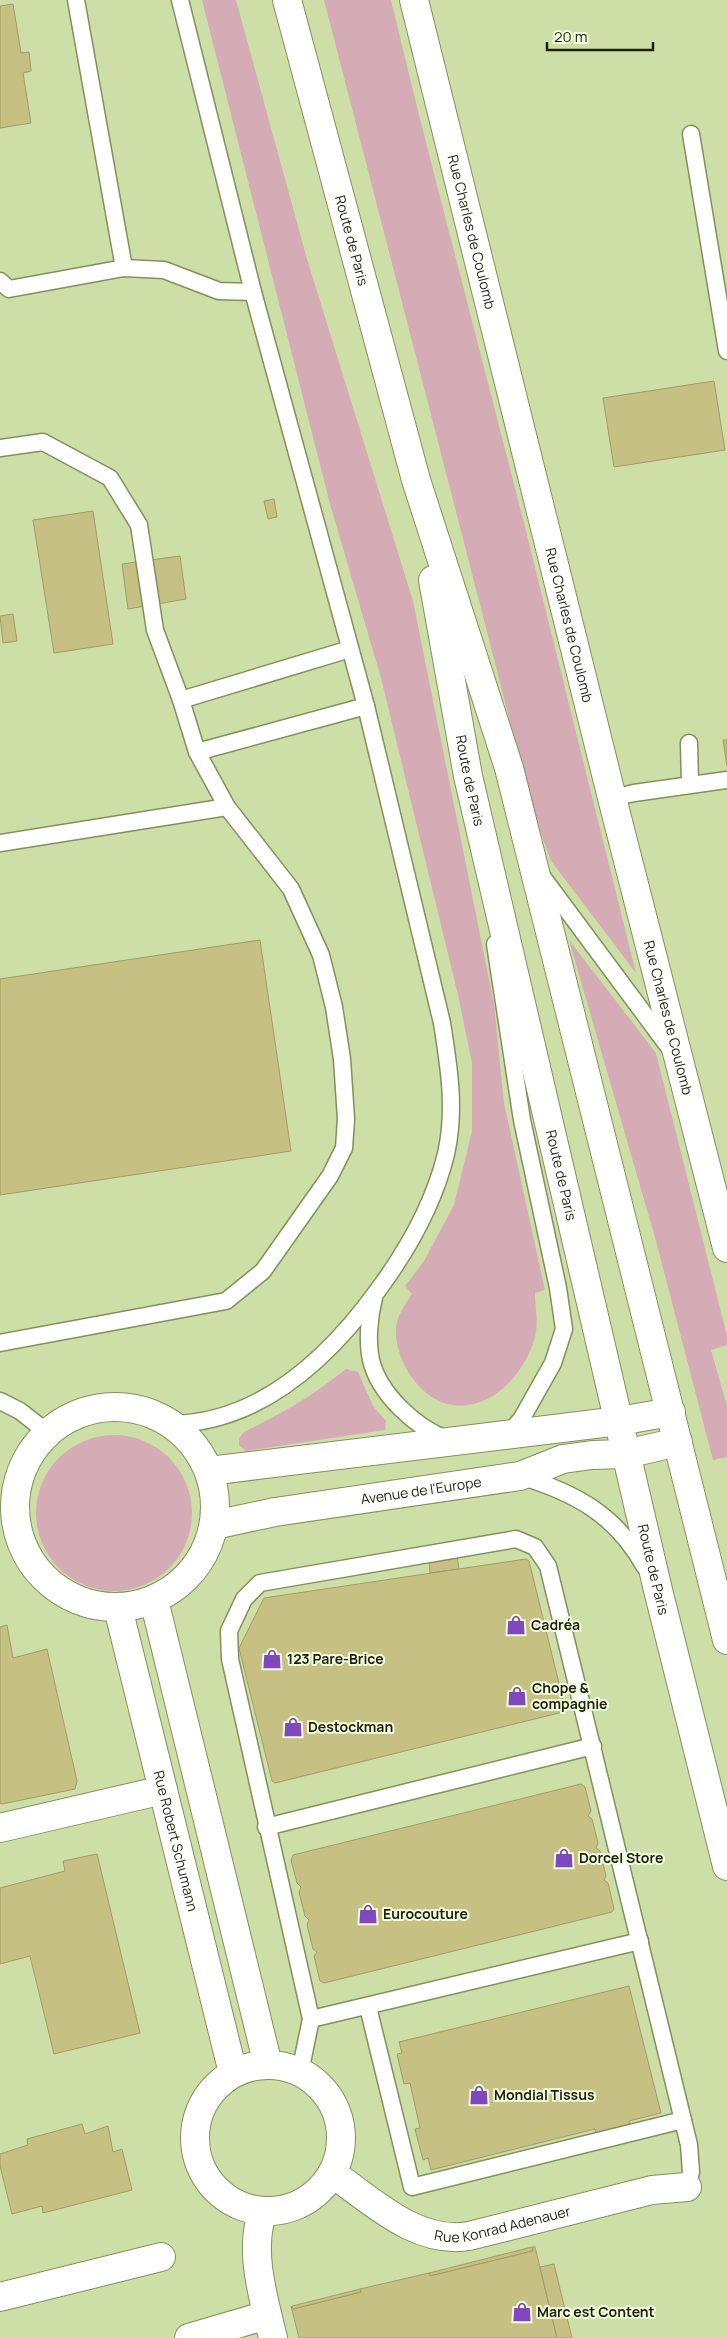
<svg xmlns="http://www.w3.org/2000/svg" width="727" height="2338" viewBox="0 0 727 2338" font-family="Manrope,sans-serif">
<rect width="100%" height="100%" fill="#cddfa7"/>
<g fill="#d5acb5">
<path d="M 202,0 L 236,0 L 307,259 L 413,601 L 494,1004 L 504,1103 L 545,1290 L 535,1293 C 535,1305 538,1319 536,1331 C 534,1347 525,1363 515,1376 C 501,1394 477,1409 453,1405 C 420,1401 394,1359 396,1328 C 397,1315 405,1305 412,1294 L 405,1286 L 424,1261 L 454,1205 L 472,1131 L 472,1063 L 458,995 L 381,678 L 330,504 Z"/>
<path d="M 324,0 L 391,0 L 419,115 L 522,515 L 636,973 L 551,861 L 534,814 Z"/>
<path d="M 569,940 L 656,1053 L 727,1336 L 727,1345 L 711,1350 L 727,1406 L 727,1457 L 713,1460 L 656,1241 Z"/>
<path d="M 346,1369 L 358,1372 L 373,1406 L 386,1421 L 385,1430 L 246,1451 L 239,1445 L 239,1438 L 244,1432 C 281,1414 314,1395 346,1369 Z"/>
<circle cx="114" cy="1513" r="78"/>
</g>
<g fill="#c7c083" stroke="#a39c64">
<path d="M 13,4 L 21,53 L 29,52 L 31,71 L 23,73 L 31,123 L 0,128 L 0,6 Z"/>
<path d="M 714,381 L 725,450 L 614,467 L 603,398 Z"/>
<path d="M 274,499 L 277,517 L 268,519 L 264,501 Z"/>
<path d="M 93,511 L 113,644 L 54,653 L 33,520 Z"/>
<path d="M 180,556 L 186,599 L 128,609 L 122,564 Z"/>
<path d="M 13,614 L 17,641 L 3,643 L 0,616 Z"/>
<path d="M 723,740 L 727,740 L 727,766 Z"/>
<path d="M 260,940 L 291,1151 L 0,1195 L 0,979 Z"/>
<path d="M 457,1557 L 459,1569 L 430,1573 L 429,1562 Z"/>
<path d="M 526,1559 L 529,1561 L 565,1708 L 563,1712 L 275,1783 L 272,1781 L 239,1648 L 264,1598 Z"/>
<path d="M 7,1625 L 13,1658 L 47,1649 L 77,1781 L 75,1789 L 2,1804 L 0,1803 L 0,1627 Z"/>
<path d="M 581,1784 L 585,1787 L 591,1811 L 588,1816 L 592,1819 L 598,1843 L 596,1848 L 600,1851 L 606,1876 L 604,1880 L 608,1883 L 614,1909 L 612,1912 L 324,1983 L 320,1981 L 314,1956 L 317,1952 L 313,1949 L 307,1925 L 309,1920 L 305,1916 L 299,1892 L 301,1887 L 297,1883 L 291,1860 L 293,1855 Z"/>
<path d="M 97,1854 L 140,2033 L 54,2054 L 30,1956 L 0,1964 L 0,1888 L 65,1871 L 63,1861 Z"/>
<path d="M 629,1986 L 661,2113 L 629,2121 L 630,2126 L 596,2135 L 595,2129 L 431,2170 L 428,2158 L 423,2160 L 415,2129 L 420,2128 L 410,2083 L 404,2084 L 397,2054 L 402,2053 L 399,2042 Z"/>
<path d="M 82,2124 L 85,2134 L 108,2126 L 113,2152 L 122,2149 L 132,2190 L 43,2213 L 42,2206 L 12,2214 L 0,2166 L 0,2154 L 28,2145 L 27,2139 Z"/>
<path d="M 532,2247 L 533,2251 L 430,2276 L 429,2273 Z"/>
<path d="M 532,2247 L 535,2247 L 557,2338 L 299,2338 L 291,2306 L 293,2309 L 361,2292 L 360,2289 L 429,2273 L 430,2276 L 533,2251 Z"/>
<path d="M 554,2264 L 572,2338 L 557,2338 L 540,2267 Z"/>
<path d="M 360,2289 L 361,2292 L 293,2309 L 292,2306 Z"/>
</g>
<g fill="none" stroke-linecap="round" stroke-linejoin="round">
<defs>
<g id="service">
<path d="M 76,0 L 124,268"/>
<path d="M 691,134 L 727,351"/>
<path d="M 0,281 L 9,289 L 124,268 L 164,270 L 219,291 L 253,292"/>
<path d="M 0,448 L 43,442 L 110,478 L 139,525 L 155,630 L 181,700 L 197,752 L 227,807"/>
<path d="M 181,700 L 350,649"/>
<path d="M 689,743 L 690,784"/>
<path d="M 197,752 L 366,706"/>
<path d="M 612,798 L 634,793 L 727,780"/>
<path d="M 0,843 L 227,807 L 291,889 L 321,955 L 334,1007 L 342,1059 L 346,1119 L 344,1148 L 330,1176 L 263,1271 L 226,1301 L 0,1343"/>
<path d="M 541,875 L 671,1050"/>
<path d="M 495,944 L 522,1120 L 558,1288 L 564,1329 L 553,1363 L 522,1418 L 509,1434"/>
<path d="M 374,1298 C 369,1317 367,1341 371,1360 C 379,1394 416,1428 447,1439"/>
<path d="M 0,1401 L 20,1411 L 48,1433"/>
<path d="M 171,1424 C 262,1423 331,1356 381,1286 C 410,1246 434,1203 446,1154 C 456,1110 449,1067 442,1023 L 366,706 L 253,292 L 180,0"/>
<path d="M 520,1476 C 576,1493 616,1515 645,1567"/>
<path d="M 266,1827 L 593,1746"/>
<path d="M 368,2007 L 412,2187 L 683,2120"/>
<path d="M 311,2019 L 640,1941"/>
<path d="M 300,2072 L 311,2019 L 230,1659 L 229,1631 L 244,1599 L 260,1583 L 516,1539 L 535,1547 L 548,1566 L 689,2145 L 691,2172 L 687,2187"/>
</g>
<g id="minor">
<path id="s1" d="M 414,0 L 612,798 L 727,1248"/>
<path d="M 154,1600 L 268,2065"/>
<path id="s2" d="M 118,1608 L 233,2073"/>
<path d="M 0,1828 L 163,1790"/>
<circle cx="268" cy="2138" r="73"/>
<path id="s3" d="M 332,2173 C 372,2201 417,2245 469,2236 L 652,2190 L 687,2187"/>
<path d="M 263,2212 C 248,2249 264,2300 273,2338"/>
<path d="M 0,2297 L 161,2257"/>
<path d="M 189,2338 L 267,2315"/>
</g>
<g id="tertiary">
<circle cx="115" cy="1507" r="100"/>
<path d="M 209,1471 L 619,1421 L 671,1412"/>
<path id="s4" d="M 214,1525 L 275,1512 L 520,1476 L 563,1459 L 592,1455 L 626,1454 L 678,1442"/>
</g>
<g id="secondary">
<path id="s5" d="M 287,0 L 416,480 L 509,768 L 727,1640"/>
<path id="s6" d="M 433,580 L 468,776 L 658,1590 L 727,1866"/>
</g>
</defs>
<use href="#service" stroke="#81915d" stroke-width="19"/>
<use href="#minor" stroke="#81915d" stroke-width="30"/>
<use href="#tertiary" stroke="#81915d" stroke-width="30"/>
<use href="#secondary" stroke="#81915d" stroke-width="30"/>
<use href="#service" stroke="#fff" stroke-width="16"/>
<use href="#minor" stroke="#fff" stroke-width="28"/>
<use href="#tertiary" stroke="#fff" stroke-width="28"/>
<use href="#secondary" stroke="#fff" stroke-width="28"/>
</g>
<defs>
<symbol id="shop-bare" viewBox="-9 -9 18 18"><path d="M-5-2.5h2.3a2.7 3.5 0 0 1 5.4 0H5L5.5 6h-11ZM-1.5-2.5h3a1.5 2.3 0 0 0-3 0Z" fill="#8048bf" stroke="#f3fce0" stroke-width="2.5" paint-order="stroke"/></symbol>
</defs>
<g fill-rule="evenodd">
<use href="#shop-bare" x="502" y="1611" width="28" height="28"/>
<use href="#shop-bare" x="258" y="1645" width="28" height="28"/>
<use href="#shop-bare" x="503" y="1682" width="28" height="28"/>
<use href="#shop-bare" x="279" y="1713" width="28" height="28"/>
<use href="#shop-bare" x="550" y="1844" width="28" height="28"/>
<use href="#shop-bare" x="354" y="1900" width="28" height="28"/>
<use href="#shop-bare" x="465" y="2081" width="28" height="28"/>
<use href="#shop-bare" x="508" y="2298" width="28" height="28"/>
</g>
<g text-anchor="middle" stroke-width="4" stroke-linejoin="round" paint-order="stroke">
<g font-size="14" fill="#1b210b" stroke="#f3fce0">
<text dy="5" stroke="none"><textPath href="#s1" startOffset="239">Rue Charles de Coulomb</textPath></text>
<text dy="5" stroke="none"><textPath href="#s5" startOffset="249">Route de Paris</textPath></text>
<text dy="5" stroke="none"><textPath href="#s1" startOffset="644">Rue Charles de Coulomb</textPath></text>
<text dy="5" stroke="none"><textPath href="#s6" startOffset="204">Route de Paris</textPath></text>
<text dy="5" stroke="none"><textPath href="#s1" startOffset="1049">Rue Charles de Coulomb</textPath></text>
<text dy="5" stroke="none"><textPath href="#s6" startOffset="609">Route de Paris</textPath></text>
<text dy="5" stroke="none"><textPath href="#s4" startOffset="210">Avenue de l'Europe</textPath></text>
<text dy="5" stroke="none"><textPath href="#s6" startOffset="1014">Route de Paris</textPath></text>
<text dy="5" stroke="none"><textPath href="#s2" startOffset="240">Rue Robert Schumann</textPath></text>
<text dy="5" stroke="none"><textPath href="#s3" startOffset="190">Rue Konrad Adenauer</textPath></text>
</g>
<g font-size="14" font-weight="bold" fill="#1b210b" stroke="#f3fce0" text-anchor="start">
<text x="531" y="1630">Cadréa</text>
<text x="287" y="1664">123 Pare-Brice</text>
<text x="532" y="1693">Chope &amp;<tspan x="532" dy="16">compagnie</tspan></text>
<text x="308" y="1732">Destockman</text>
<text x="579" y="1863">Dorcel Store</text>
<text x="383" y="1919">Eurocouture</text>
<text x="494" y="2100">Mondial Tissus</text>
<text x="537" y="2317">Marc est Content</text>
</g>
</g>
<path d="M547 42v8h106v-8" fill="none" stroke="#1b210b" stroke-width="2.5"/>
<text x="554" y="42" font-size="15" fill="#1b210b" stroke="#f3fce0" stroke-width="4" paint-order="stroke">20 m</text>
</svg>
